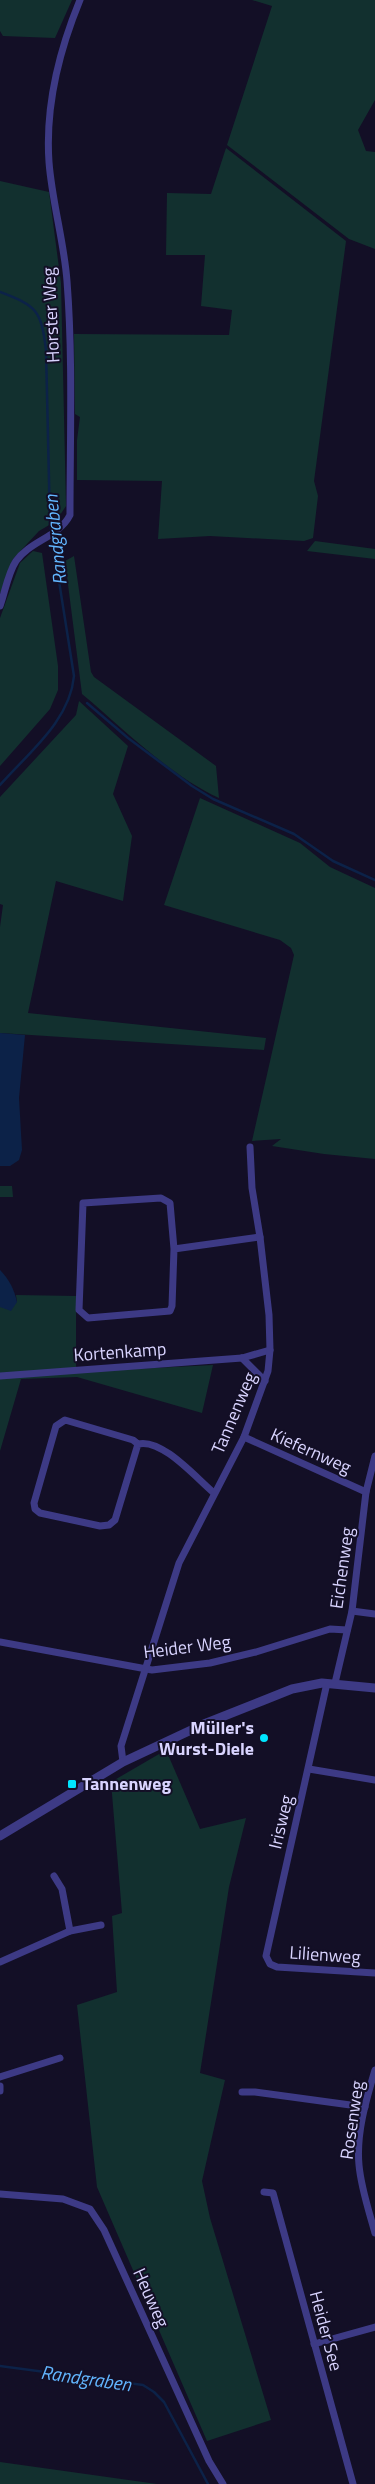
<svg xmlns="http://www.w3.org/2000/svg" width="375" height="2484" viewBox="0 0 375 2484" font-family="'Titillium Web',sans-serif">
<rect width="100%" height="100%" fill="#130f26"/>
<g fill="#12302f">
<path d="M 0,0 L 72,0 L 55,38 L 3,36 L 0,31 Z"/>
<path d="M 252,0 L 375,0 L 375,100 L 358,130 L 366,151 L 375,152 L 375,249 L 349,239 L 227,145 L 272,6 Z"/>
<path d="M 226,148 L 346,241 L 314,481 L 318,496 L 313,538 L 304,541 L 210,536 L 158,539 L 162,481 L 77,480 L 77,440 L 80,417 L 75,414 L 74,334 L 229,335 L 232,310 L 201,306 L 205,255 L 166,255 L 167,193 L 211,194 Z"/>
<path d="M 0,181 L 49,192 L 61,283 L 66,506 L 56,521 L 39,531 L 13,559 L 0,594 Z"/>
<path d="M 315,541 L 375,549 L 375,559 L 307,551 Z"/>
<path d="M 33,551 L 42,553 L 58,666 L 58,690 L 50,709 L 0,766 L 0,618 L 20,563 Z"/>
<path d="M 74,556 L 91,672 L 94,677 L 216,766 L 219,798 C 169,775 124,729 82,694 L 65,561 Z"/>
<path d="M 79,701 L 128,746 L 113,794 L 132,836 L 123,901 L 56,881 L 28,1013 L 266,1038 L 264,1050 L 0,1033 L 0,927 L 3,905 L 0,904 L 0,797 L 76,715 Z"/>
<path d="M 200,798 L 300,843 L 330,867 L 375,888 L 375,1159 L 324,1154 L 272,1146 L 281,1139 L 252,1141 L 294,955 L 291,948 L 280,940 L 164,905 Z"/>
<path d="M 0,1186 L 12,1186 L 13,1197 L 0,1197 Z"/>
<path d="M 16,1295 L 76,1296 L 76,1372 L 213,1365 L 202,1413 L 77,1377 L 21,1379 L 0,1451 L 0,1307 L 17,1302 Z"/>
<path d="M 166,1750 L 200,1829 L 246,1818 L 229,1887 L 200,2073 L 225,2080 L 202,2181 L 210,2218 L 271,2420 L 207,2441 L 97,2187 L 77,2005 L 117,1992 L 112,1916 L 122,1913 L 111,1782 Z"/>
<path d="M 0,2462 L 157,2484 L 0,2484 Z"/>
</g>
<g fill="#0c2248">
<path d="M 0,1033 L 25,1035 L 19,1098 L 22,1150 L 19,1160 L 10,1166 L 0,1166 Z"/>
<path d="M 0,1270 C 9,1279 14,1289 17,1302 L 11,1311 L 0,1307 Z"/>
</g>
<g fill="none" stroke-linecap="round" stroke-linejoin="round">
<g stroke="#0c2248" stroke-width="2.5">
<path d="M 0,292 C 37,306 41,310 46,350 L 50,524 L 74,676 C 70,721 28,753 0,785"/>
<path d="M 87,703 L 128,738 L 192,786 L 213,799 L 294,834 L 333,861 L 375,880"/>
<path d="M 0,2366 L 143,2385 L 154,2392 L 164,2402 L 208,2484"/>
</g>
<g stroke="#3d3a85" stroke-width="7">
<path d="M 0,606 C 5,592 8,573 16,561 C 30,541 59,537 70,515 C 70,438 73,358 67,281 C 64,241 52,202 49,162 C 45,105 59,51 80,0"/>
<path d="M 174,1249 L 172,1306 L 170,1311 L 88,1318 L 79,1310 L 83,1203 L 161,1198 L 170,1203 L 174,1249 L 260,1237"/>
<path d="M 242,1358 L 265,1381"/>
<path d="M 0,1376 L 242,1358 L 270,1350"/>
<path d="M 244,1437 L 366,1492"/>
<path d="M 138,1444 L 115,1520 L 109,1525 L 100,1526 L 40,1513 L 35,1509 L 34,1503 L 56,1426 L 65,1420 L 133,1440 L 138,1444 C 162,1438 196,1478 214,1493"/>
<path d="M 352,1611 L 375,1614"/>
<path d="M 0,1642 L 152,1670 L 210,1663 L 256,1652 L 330,1629 L 347,1630"/>
<path d="M 327,1683 L 266,1956 L 270,1964 L 277,1967 L 375,1973"/>
<path d="M 335,1683 L 352,1611 L 366,1492 L 375,1456"/>
<path d="M 123,1762 L 121,1746 L 179,1563 L 244,1437 L 268,1371 L 270,1350 L 269,1315 L 260,1237 L 252,1188 L 250,1147"/>
<path d="M 309,1769 L 375,1780"/>
<path d="M 54,1876 L 62,1889 L 70,1931"/>
<path d="M 0,1962 L 70,1931 L 101,1925"/>
<path d="M 375,2070 C 366,2100 356,2134 359,2165 C 361,2188 369,2211 375,2233"/>
<path d="M 0,2077 L 60,2058"/>
<path d="M 0,2086 L 0,2091"/>
<path d="M 242,2092 L 255,2092 L 365,2107"/>
<path d="M 264,2192 L 273,2193 L 353,2484"/>
<path d="M 0,2194 L 63,2199 L 90,2209 L 104,2230 L 209,2461 L 223,2484"/>
<path d="M 314,2344 L 375,2327"/>
</g>
<path stroke="#3d3a85" stroke-width="9" d="M 0,1836 L 123,1762 L 204,1724 L 262,1701 L 292,1689 L 322,1683 L 375,1688"/>
</g>
<g fill="#00e5ff" stroke="#130f26" stroke-width="2">
<circle cx="264" cy="1738" r="5"/>
<rect x="67" y="1779" width="10" height="10" rx="2.5"/>
</g>
<g text-anchor="middle" stroke-width="4" stroke-linejoin="round" paint-order="stroke">
<g font-size="18" fill="#d9d4ff" stroke="#130f26">
<text transform="translate(51 315) rotate(-93)" y="6">Horster Weg</text>
<text transform="translate(120 1352) rotate(-4)" y="6">Kortenkamp</text>
<text transform="translate(234 1413) rotate(-67)" y="6">Tannenweg</text>
<text transform="translate(311 1451) rotate(24)" y="6">Kiefernweg</text>
<text transform="translate(342 1568) rotate(-82)" y="6">Eichenweg</text>
<text transform="translate(187 1647) rotate(-7)" y="6">Heider Weg</text>
<text transform="translate(281 1822) rotate(-77)" y="6">Irisweg</text>
<text transform="translate(325 1955) rotate(4)" y="6">Lilienweg</text>
<text transform="translate(352 2120) rotate(-82)" y="6">Rosenweg</text>
<text transform="translate(151 2298) rotate(66)" y="6">Heuweg</text>
<text transform="translate(326 2331) rotate(75)" y="6">Heider See</text>
</g>
<g font-size="18" font-weight="bold" fill="#d9d4ff" stroke="#130f26" text-anchor="end">
<text x="254" y="1734">Müller's<tspan x="254" dy="21">Wurst-Diele</tspan></text>
<text x="82" y="1790" text-anchor="start">Tannenweg</text>
</g>
<g font-size="19" font-style="italic" fill="#62b6ff" stroke="#130f26">
<text transform="translate(55 540) rotate(-96)" y="7">Randgraben</text>
<text transform="translate(86 2378) rotate(8)" y="7">Randgraben</text>
</g>
</g>
</svg>
